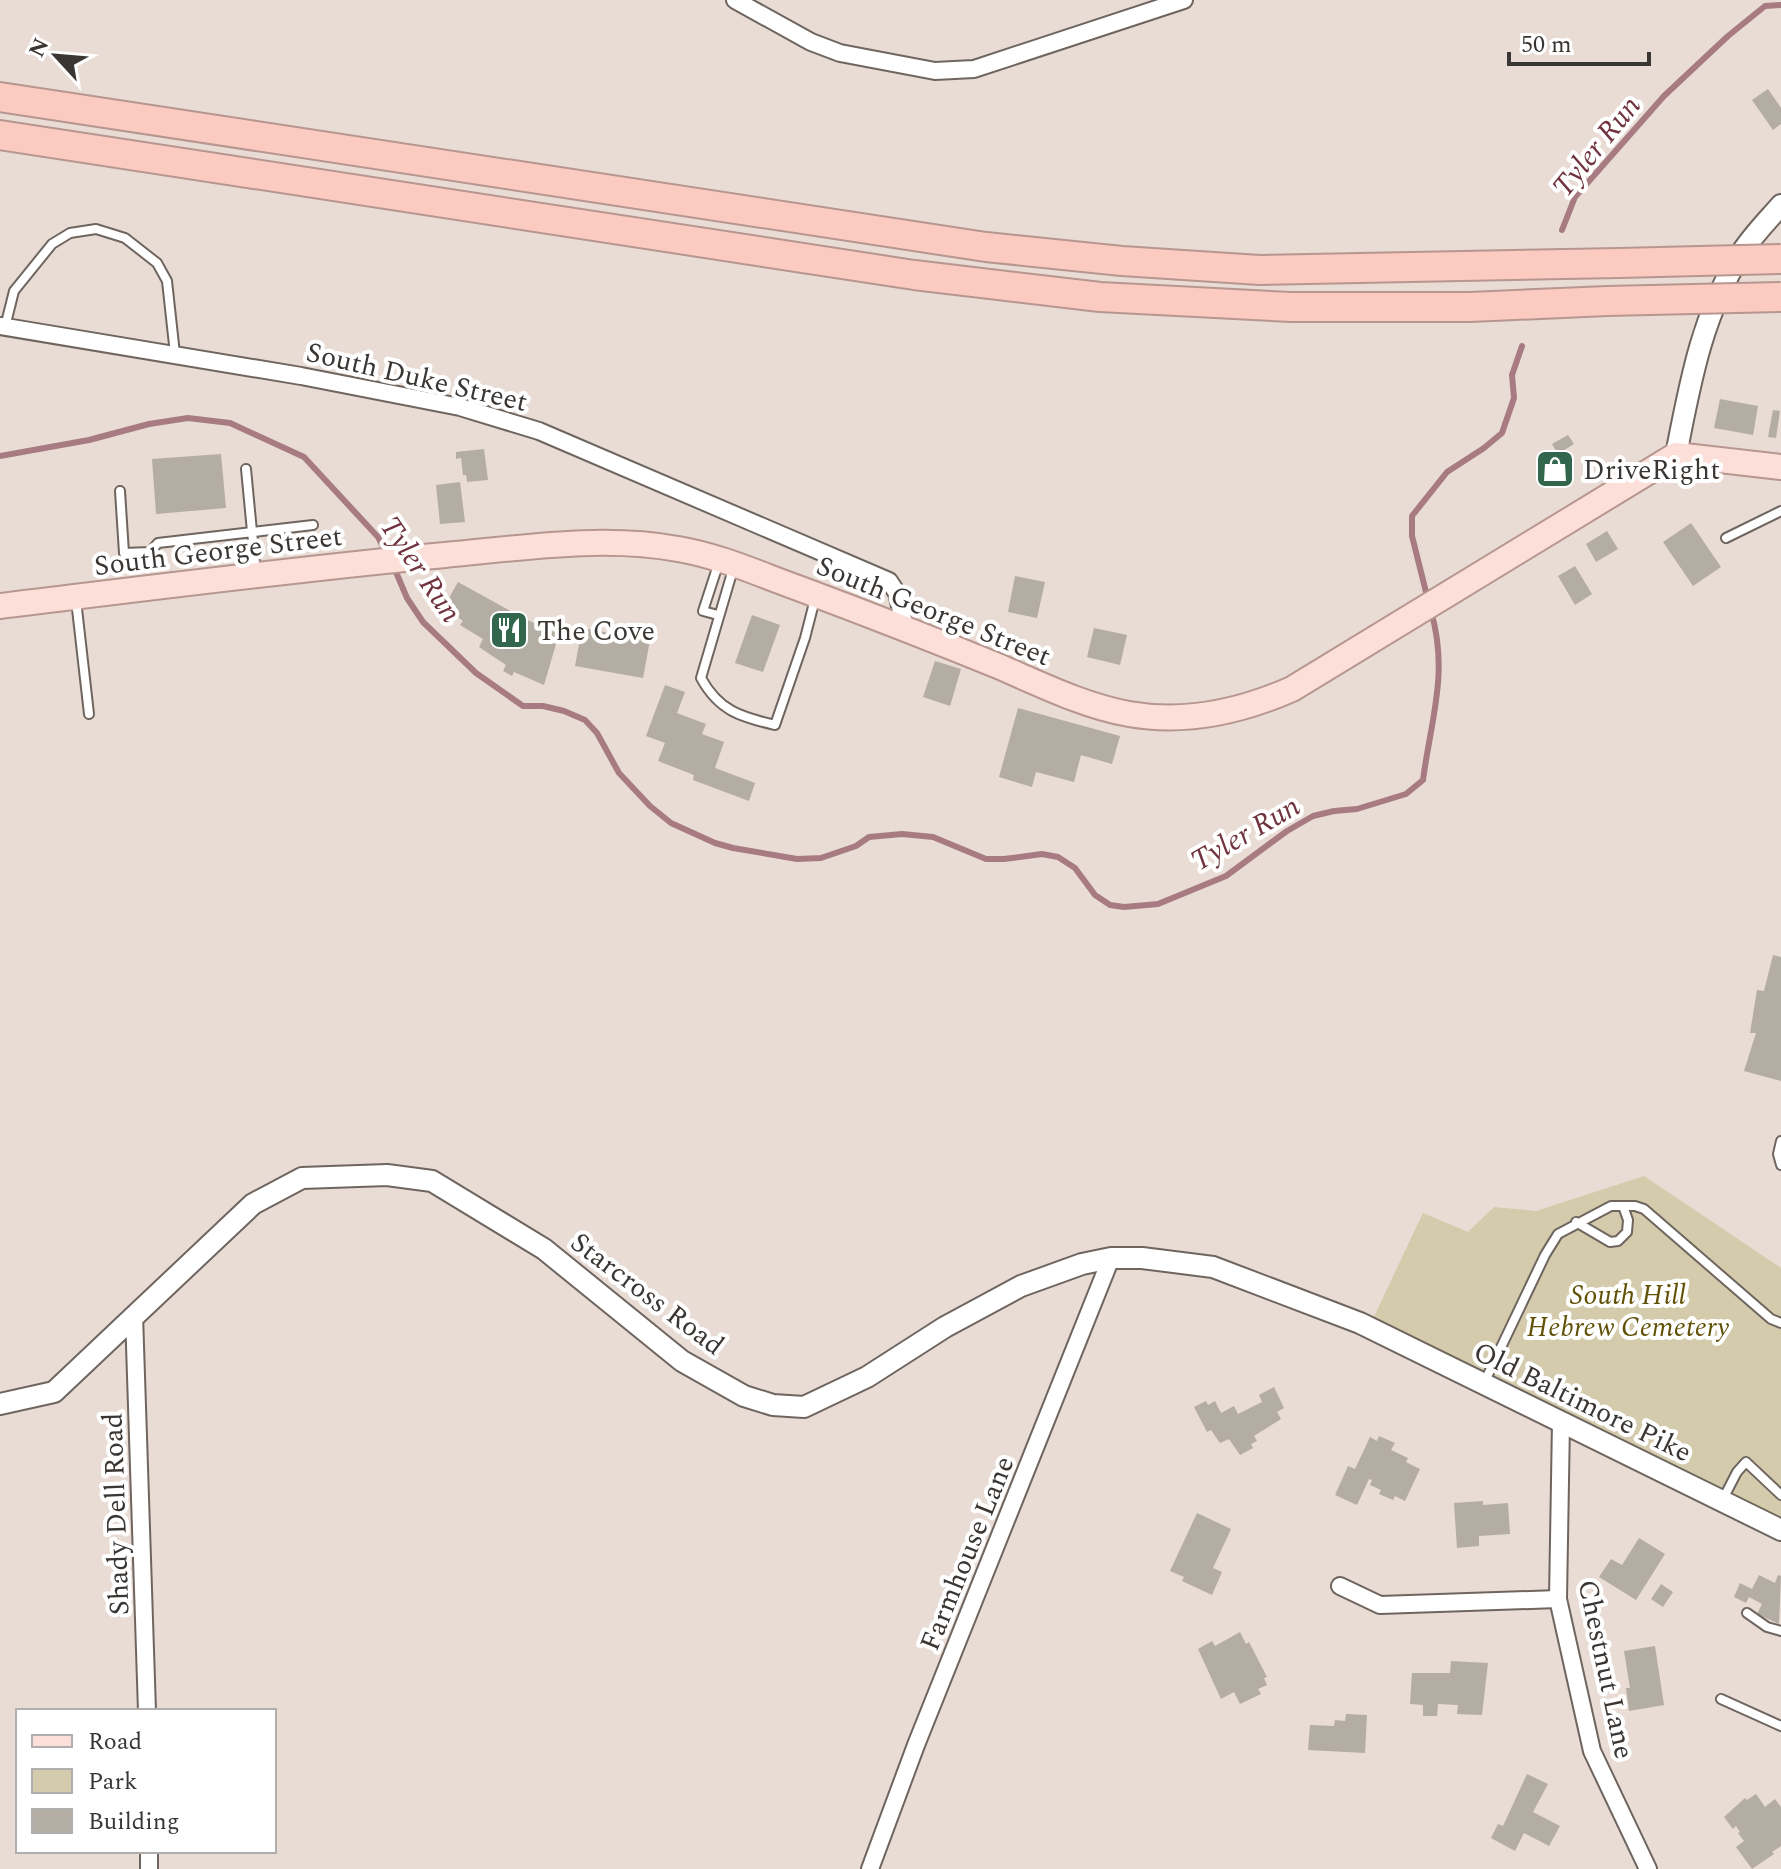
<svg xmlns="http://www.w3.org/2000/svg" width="1781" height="1869" viewBox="0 0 1781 1869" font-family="Spectral,serif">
<rect width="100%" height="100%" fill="#e8dcd5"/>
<path fill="#d3cbab" d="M 1644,1176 L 1781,1268 L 1781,1520 L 1371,1323 L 1423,1213 L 1468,1232 L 1494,1207 L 1536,1211 Z"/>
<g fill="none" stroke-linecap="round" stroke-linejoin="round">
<g stroke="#a87b82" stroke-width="6">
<path d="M 1562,230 L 1575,197 L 1664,96 L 1728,36 L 1765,6 L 1781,5"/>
<path d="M 0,456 L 89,440 L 149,424 L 188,418 L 230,423 L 304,457 L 378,537 L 387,555"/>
<path d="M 393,565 L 407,598 L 423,622 L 476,673 L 523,706 L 543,706 L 564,711 L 585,720 L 597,733 L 619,773 L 650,806 L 671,823 L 715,843 L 733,848 L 797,859 L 821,858 L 856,846 L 869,837 L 902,834 L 933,837 L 986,859 L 1004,859 L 1042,854 L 1058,857 L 1075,868 L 1095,895 L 1110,905 L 1124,907 L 1158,904 L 1226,876 L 1287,831 L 1313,816 L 1334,811 L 1357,809 L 1406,794 L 1423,780 C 1431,719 1449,673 1431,611"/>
<path d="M 1428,600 L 1412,536 L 1412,516 L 1447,472 L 1484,448 L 1502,433 L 1514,398 L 1512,375 L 1522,346"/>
</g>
</g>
<g fill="#b4ada3">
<path d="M 1768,89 L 1781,108 L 1781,124 L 1773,130 L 1752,100 Z"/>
<path d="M 1720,399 L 1758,406 L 1753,435 L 1714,428 Z"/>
<path d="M 1773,410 L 1780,411 L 1776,438 L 1768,437 Z"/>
<path d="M 1568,435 L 1574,444 L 1558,454 L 1552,444 Z"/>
<path d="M 484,449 L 488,480 L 467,482 L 466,475 L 463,475 L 461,458 L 456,459 L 456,452 Z"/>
<path d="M 221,454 L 226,508 L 156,514 L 152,459 Z"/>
<path d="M 460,482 L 465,522 L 440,524 L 436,485 Z"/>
<path d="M 1691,523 L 1721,567 L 1693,586 L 1663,542 Z"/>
<path d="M 1607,531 L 1618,549 L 1596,562 L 1586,544 Z"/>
<path d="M 1575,566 L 1592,594 L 1575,605 L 1558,576 Z"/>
<path d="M 1015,576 L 1045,582 L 1037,618 L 1008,612 Z"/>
<path d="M 458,582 L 523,618 L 559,634 L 544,685 L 514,672 L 512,676 L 503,671 L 506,665 L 479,647 L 483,639 L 460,625 L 463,621 L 444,607 Z"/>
<path d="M 752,615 L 780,625 L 763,672 L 735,663 Z"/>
<path d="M 582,628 L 650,640 L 643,678 L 575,666 Z"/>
<path d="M 1094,628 L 1127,635 L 1120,665 L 1087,657 Z"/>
<path d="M 935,661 L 961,669 L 950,706 L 923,697 Z"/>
<path d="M 665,685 L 685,692 L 677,713 L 706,724 L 702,734 L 724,742 L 715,768 L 755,783 L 749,801 L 693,780 L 694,775 L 658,761 L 665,743 L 646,736 Z"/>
<path d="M 1018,708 L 1120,736 L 1112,764 L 1081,755 L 1074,782 L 1036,772 L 1032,787 L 999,777 Z"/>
<path d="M 1773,955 L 1781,957 L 1781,1081 L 1744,1071 L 1756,1033 L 1750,1033 L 1757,990 L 1764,991 Z"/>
<path d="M 1274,1387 L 1284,1408 L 1277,1412 L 1281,1419 L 1254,1436 L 1257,1441 L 1251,1444 L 1253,1448 L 1240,1455 L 1229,1439 L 1220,1443 L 1211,1430 L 1207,1432 L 1194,1407 L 1206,1401 L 1208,1405 L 1215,1401 L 1221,1413 L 1234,1406 L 1238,1414 L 1262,1402 L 1259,1395 Z"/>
<path d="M 1379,1436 L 1395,1443 L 1391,1450 L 1408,1458 L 1406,1462 L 1420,1469 L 1405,1501 L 1395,1496 L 1393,1500 L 1379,1494 L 1381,1490 L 1370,1485 L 1372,1480 L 1369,1479 L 1357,1505 L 1335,1495 L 1348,1466 L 1355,1469 L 1370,1437 L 1377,1441 Z"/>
<path d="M 1483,1501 L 1483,1505 L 1508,1503 L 1510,1534 L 1479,1536 L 1479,1546 L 1457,1548 L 1454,1503 Z"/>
<path d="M 1197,1513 L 1231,1529 L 1213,1568 L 1222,1572 L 1212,1595 L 1182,1581 L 1184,1577 L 1170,1571 Z"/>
<path d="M 1639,1538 L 1665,1554 L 1636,1600 L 1599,1577 L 1611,1559 L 1622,1565 Z"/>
<path d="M 1759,1575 L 1775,1583 L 1778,1575 L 1781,1576 L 1779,1624 L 1757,1614 L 1762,1604 L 1749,1597 L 1746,1603 L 1734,1597 L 1740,1583 L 1752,1589 Z"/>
<path d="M 1661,1584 L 1673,1592 L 1663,1607 L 1651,1599 Z"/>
<path d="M 1240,1632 L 1246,1644 L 1249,1642 L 1267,1677 L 1264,1678 L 1267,1685 L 1258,1689 L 1261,1694 L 1240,1704 L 1234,1692 L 1221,1699 L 1198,1649 L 1212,1641 L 1215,1646 Z"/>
<path d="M 1655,1646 L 1664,1705 L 1629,1711 L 1626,1688 L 1630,1688 L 1624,1651 Z"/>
<path d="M 1451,1661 L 1488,1663 L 1482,1715 L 1457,1714 L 1458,1705 L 1438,1704 L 1437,1716 L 1423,1716 L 1423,1705 L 1410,1704 L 1412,1673 L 1450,1673 Z"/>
<path d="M 1346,1714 L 1367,1715 L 1365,1753 L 1308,1750 L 1310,1725 L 1334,1726 L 1335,1720 L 1345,1721 Z"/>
<path d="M 1527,1774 L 1548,1784 L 1533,1812 L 1560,1826 L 1549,1846 L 1524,1833 L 1515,1851 L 1491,1838 L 1498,1824 L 1503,1826 Z"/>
<path d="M 1756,1794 L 1765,1807 L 1775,1799 L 1781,1807 L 1781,1846 L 1772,1852 L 1774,1854 L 1752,1869 L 1736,1847 L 1744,1841 L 1738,1833 L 1740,1832 L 1736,1826 L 1733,1829 L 1724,1817 L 1745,1798 L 1747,1800 Z"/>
</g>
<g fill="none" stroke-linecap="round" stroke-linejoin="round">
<defs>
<g id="service">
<path d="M 5,327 L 14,291 L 52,244 L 70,233 L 96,229 L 125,238 L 157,263 L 167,281 L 175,354"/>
<path d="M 246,469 L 256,573"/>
<path d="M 120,491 L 124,553 L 150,552 L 158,543 L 313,525"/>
<path d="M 1726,538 L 1781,511"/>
<path d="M 734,566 L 701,678 C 719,711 741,717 775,725 L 805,638 L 815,599"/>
<path d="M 76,600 L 89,714"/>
<path d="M 718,615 L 703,611 L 719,562"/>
<path d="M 1781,1141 L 1778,1154 L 1781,1165"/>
<path d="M 1576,1222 L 1610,1242 L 1618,1241 L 1627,1232 L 1628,1220 L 1623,1206"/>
<path d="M 1484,1383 L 1545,1255 L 1558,1234 L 1611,1206 L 1635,1206 L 1644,1209 L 1771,1319 L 1781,1323"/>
<path d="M 1722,1501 L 1737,1472 L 1746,1462 L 1781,1495"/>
<path d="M 1747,1613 L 1767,1627 L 1781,1631"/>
<path d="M 1721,1699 L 1781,1726"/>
</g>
<g id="minor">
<path d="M 735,0 L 811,42 L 840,53 L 935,71 L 974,69 L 1184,0"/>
<path d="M 0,326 L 301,376 L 460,407 L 539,431 L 889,581 L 897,593 L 905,628"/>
<path d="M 134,1315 L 147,1711"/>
<path d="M 1561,1422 L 1558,1599 L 1592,1751 L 1648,1869"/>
<path d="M 1340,1586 L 1380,1605 L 1558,1599"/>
<path d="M 149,1851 L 149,1869"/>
<path d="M 870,1869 L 916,1745 L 1111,1258"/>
</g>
<g id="tertiary">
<path d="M 1676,455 C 1690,383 1702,314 1742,252 C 1753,235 1768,220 1781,205"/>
<path d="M 0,1404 L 54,1392 L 253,1204 L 302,1178 L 387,1175 L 432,1181 L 544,1249 L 682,1361 L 744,1396 L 773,1405 L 804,1407 L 867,1377 L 945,1327 L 1021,1286 L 1082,1264 L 1111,1258 L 1142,1258 L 1213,1267 L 1360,1323 L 1781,1530"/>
</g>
<path id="primary" d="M 0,606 C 148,588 296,569 445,555 C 522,548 602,535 678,549 C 720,556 759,574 798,588 C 865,613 932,639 998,666 C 1040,684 1084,706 1129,714 C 1185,724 1242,711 1292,689 L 1676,455 L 1781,467"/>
<g id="motorway">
<path d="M 0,97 L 986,247 L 1122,261 L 1260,270 L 1619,263"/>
<path d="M 0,135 L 914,275 L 1100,297 L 1291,307 L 1470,307 L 1607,301"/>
</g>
</defs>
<use href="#service" stroke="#6f655f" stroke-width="12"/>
<use href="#minor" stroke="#6f655f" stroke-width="20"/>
<use href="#tertiary" stroke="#6f655f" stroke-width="24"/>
<use href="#primary" stroke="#b7968f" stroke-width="28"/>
<use href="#motorway" stroke="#b7968f" stroke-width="32"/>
<use href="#service" stroke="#fff" stroke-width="8"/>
<use href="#minor" stroke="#fff" stroke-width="16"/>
<use href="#tertiary" stroke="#fff" stroke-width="20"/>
<use href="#primary" stroke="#fddfda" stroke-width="24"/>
<use href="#motorway" stroke="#fbcac1" stroke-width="28"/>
<defs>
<g id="motorway-bridge">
<path d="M 1619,263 L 1781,259"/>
<path d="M 1607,301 L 1781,297"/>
</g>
</defs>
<use href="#motorway-bridge" stroke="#b7968f" stroke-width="32" stroke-linecap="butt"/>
<use href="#motorway-bridge" stroke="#fbcac1" stroke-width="28"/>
</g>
<defs>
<symbol id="shop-square" viewBox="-11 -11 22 22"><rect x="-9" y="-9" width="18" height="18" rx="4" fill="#32674d" stroke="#fff"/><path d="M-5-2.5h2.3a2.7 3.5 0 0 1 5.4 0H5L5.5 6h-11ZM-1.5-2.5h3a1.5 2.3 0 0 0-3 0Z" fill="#fff"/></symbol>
<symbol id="restaurant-square" viewBox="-11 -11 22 22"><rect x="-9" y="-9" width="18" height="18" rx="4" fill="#32674d" stroke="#fff"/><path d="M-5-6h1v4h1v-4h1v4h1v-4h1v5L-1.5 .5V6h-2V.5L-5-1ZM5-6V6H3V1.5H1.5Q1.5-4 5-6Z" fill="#fff"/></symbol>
</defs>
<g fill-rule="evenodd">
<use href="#shop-square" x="1533" y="447" width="44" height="44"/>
<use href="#restaurant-square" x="487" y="608" width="44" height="44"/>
</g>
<g text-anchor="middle" stroke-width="8" stroke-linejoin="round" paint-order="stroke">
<g font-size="28" fill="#3a3633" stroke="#fff">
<text transform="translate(417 376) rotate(13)" y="10">South Duke Street</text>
<text transform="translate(218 550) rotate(-7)" y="10">South George Street</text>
<text transform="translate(934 610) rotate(22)" y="10">South George Street</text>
<text transform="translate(648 1293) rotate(37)" y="10">Starcross Road</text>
<text transform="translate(1583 1401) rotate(26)" y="10">Old Baltimore Pike</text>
<text transform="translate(115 1514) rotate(-92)" y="10">Shady Dell Road</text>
<text transform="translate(966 1553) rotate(-68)" y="10">Farmhouse Lane</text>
<text transform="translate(1607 1669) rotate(78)" y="10">Chestnut Lane</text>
</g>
<g font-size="28" fill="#3a3633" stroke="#fff" text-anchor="start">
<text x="1583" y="479">DriveRight</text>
<text x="537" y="640">The Cove</text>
</g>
<g font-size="28" font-style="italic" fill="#615107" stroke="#fff">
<text x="1628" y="1304">South Hill<tspan x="1628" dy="32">Hebrew Cemetery</tspan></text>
</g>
<g font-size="30" font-style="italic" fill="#70333f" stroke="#fff">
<text transform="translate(1596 146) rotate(-51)" y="10">Tyler Run</text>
<text transform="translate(421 569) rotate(56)" y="10">Tyler Run</text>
<text transform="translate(1245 833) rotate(-30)" y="10">Tyler Run</text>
</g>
</g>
<rect x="16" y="1709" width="260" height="144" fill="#ffffff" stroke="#b0afad" stroke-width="2"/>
<rect x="32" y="1735" width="40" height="12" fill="#fddfda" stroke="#b0afad" stroke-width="2"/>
<text x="88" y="1749" font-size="24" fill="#3a3633">Road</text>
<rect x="32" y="1769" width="40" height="24" fill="#d3cbab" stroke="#b0afad" stroke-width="2"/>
<text x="88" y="1789" font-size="24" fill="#3a3633">Park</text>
<rect x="32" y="1809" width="40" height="24" fill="#b4ada3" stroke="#b0afad" stroke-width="2"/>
<text x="88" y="1829" font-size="24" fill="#3a3633">Building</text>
<g transform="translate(56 56) rotate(296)" stroke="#ffffff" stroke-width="6" paint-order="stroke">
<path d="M0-6L14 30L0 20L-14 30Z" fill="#3a3633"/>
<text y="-12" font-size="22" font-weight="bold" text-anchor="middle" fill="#3a3633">N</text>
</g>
<path d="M1509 52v12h140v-12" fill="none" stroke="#3a3633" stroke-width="4"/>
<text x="1521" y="52" font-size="24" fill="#3a3633" stroke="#ffffff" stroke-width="6" paint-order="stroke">50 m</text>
</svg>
